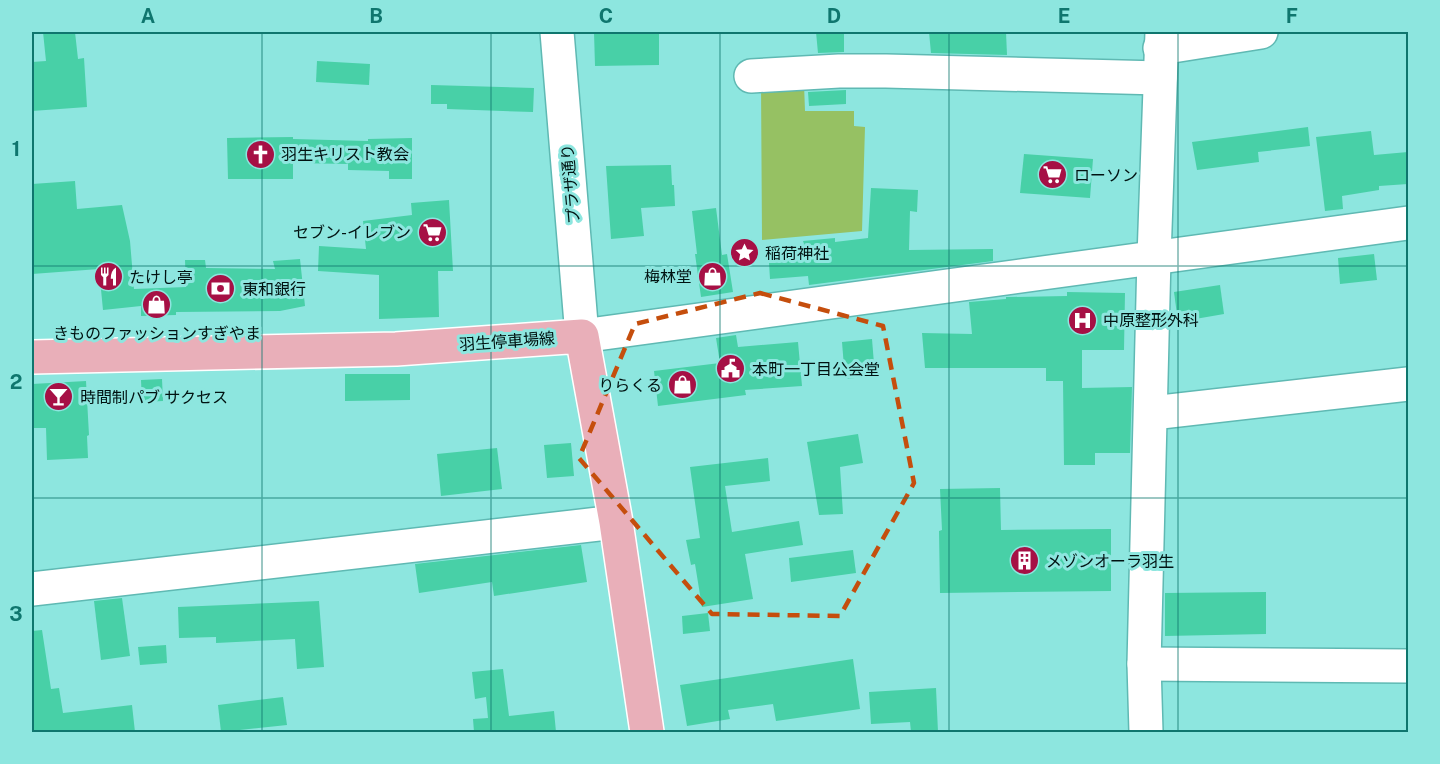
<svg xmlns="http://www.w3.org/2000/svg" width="1440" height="764" viewBox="0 0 1440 764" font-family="'Public Sans','Noto Sans JP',sans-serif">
<rect width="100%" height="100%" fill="#8de6df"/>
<path fill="#96c163" d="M 761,84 L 804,84 L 805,111 L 854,111 L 854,126 L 865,127 L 862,231 L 762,240 Z"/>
<g fill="#48d0a7">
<path d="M 43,32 L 75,32 L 78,59 L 84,58 L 87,107 L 32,111 L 32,62 L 46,61 Z"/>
<path d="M 594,32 L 659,32 L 659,65 L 595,66 Z"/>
<path d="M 816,32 L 844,32 L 844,52 L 818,53 Z"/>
<path d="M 929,32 L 1006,32 L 1007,55 L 931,53 Z"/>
<path d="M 317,61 L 370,64 L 369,85 L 316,82 Z"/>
<path d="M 431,85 L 534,88 L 533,112 L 447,109 L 447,104 L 431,104 Z"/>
<path d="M 846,90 L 846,104 L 809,106 L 808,92 Z"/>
<path d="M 1308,127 L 1310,146 L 1258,152 L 1259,162 L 1197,170 L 1192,142 Z"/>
<path d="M 1371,131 L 1374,155 L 1408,152 L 1408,184 L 1379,186 L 1379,190 L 1342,196 L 1343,209 L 1325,211 L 1316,137 Z"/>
<path d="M 293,137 L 293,139 L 368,141 L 368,139 L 412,138 L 412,179 L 389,179 L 389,171 L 348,170 L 348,164 L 293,163 L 293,179 L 228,179 L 227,138 Z"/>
<path d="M 1024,154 L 1093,159 L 1090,198 L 1020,193 Z"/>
<path d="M 671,165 L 672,185 L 674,185 L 675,206 L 641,208 L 644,236 L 611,239 L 606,166 Z"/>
<path d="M 75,181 L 77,209 L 122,205 L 130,241 L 134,289 L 186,287 L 185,260 L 205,260 L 206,268 L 275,269 L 273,261 L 300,259 L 305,306 L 280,311 L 176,312 L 176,315 L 141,316 L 141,306 L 103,310 L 99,269 L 32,274 L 32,184 Z"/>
<path d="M 871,188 L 918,190 L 917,212 L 910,211 L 909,250 L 993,249 L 993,261 L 809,285 L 808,276 L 770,279 L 768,247 L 804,244 L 803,241 L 835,238 L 835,242 L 868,238 Z"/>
<path d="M 449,200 L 453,271 L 438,271 L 439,317 L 379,319 L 379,275 L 318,271 L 319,246 L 366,249 L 363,221 L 412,215 L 411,203 Z"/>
<path d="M 716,208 L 722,255 L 727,254 L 733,292 L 701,297 L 695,254 L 697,254 L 692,211 Z"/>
<path d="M 1374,254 L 1377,280 L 1340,284 L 1338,258 Z"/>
<path d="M 1220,285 L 1224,314 L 1178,322 L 1174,292 Z"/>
<path d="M 1067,292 L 1125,293 L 1124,350 L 1082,350 L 1082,388 L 1132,387 L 1130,453 L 1095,453 L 1095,465 L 1064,465 L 1063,381 L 1046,381 L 1046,368 L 925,368 L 922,333 L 972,334 L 969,302 L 1006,299 L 1006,297 L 1009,297 L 1067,296 Z"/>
<path d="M 736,335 L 738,347 L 798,342 L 802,386 L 745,390 L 746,395 L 658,406 L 654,371 L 720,363 L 716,338 Z"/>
<path d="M 872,339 L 875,376 L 845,379 L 842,342 Z"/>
<path d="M 345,374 L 410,374 L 410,400 L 345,401 Z"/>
<path d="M 162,379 L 163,401 L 142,402 L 141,380 Z"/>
<path d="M 86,381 L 89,435 L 87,436 L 88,458 L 47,460 L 46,428 L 32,428 L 32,384 Z"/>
<path d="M 858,434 L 863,463 L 840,467 L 843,514 L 819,515 L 807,442 Z"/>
<path d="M 571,443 L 574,476 L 547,478 L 544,445 Z"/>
<path d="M 497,448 L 502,489 L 441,496 L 437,454 Z"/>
<path d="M 768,458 L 770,481 L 725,486 L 732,532 L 799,521 L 803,545 L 745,554 L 753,599 L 702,607 L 695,564 L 691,565 L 686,540 L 700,538 L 690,467 Z"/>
<path d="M 1000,488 L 1001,530 L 1111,529 L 1111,591 L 940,593 L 939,531 L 942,530 L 940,489 Z"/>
<path d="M 581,545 L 587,582 L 494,596 L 492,582 L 419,593 L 415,564 Z"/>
<path d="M 853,550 L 856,573 L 791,582 L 789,558 Z"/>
<path d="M 1266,592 L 1266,634 L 1165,636 L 1165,593 Z"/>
<path d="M 122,598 L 130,656 L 101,660 L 94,601 Z"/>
<path d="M 319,601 L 324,667 L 297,669 L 295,639 L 216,643 L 216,637 L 179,638 L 178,607 Z"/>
<path d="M 708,613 L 710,631 L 683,634 L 682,616 Z"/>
<path d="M 42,630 L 51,689 L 59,688 L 63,713 L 132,705 L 135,732 L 34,732 L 32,720 L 32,631 Z"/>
<path d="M 166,645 L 167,663 L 140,665 L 138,647 Z"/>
<path d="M 853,659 L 860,709 L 776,721 L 773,704 L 728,710 L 730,719 L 687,726 L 680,685 Z"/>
<path d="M 503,669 L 509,716 L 554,711 L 556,732 L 474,732 L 473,719 L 488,718 L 486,697 L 475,699 L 472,672 Z"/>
<path d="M 936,688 L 938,732 L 911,732 L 910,722 L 871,724 L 869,692 Z"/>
<path d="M 283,697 L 287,725 L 221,732 L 218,705 Z"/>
</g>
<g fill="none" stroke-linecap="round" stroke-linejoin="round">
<defs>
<g id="minor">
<path d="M 557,32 L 582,336 L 1408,223"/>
<path d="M 1160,48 L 1261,32"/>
<path d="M 751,76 L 839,71 L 886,71 L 1160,78"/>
<path d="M 1152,413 L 1408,384"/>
<path d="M 32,589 L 616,522"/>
<path d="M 1144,664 L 1408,666"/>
<path d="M 1146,732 L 1144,664 L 1154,257 L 1162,32"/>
</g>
<path id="major" d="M 32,357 L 396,349 L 582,336 L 616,522 L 647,732"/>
</defs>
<use href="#minor" stroke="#5fb9b3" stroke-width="36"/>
<use href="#major" stroke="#fff" stroke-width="36"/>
<use href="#minor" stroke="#fff" stroke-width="33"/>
<use href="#major" stroke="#e9afb9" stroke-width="33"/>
</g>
<path fill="none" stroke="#c54e0d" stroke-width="4.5" stroke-dasharray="12 8" stroke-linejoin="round" d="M 760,293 L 883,326 L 914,483 L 840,616 L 712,614 L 579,458 L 635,324 Z"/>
<path fill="none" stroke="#0f766e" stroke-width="1.5" stroke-opacity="0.55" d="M 262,32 L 262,732M 491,32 L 491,732M 720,32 L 720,732M 949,32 L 949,732M 1178,32 L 1178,732M 32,266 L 1408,266M 32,498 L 1408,498"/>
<defs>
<symbol id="church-disc" viewBox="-11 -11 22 22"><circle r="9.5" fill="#a61045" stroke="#8de6df"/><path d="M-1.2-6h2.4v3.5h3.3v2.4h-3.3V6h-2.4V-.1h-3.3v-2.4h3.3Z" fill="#fff"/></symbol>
<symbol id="supermarket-disc" viewBox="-11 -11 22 22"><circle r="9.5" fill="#a61045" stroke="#8de6df"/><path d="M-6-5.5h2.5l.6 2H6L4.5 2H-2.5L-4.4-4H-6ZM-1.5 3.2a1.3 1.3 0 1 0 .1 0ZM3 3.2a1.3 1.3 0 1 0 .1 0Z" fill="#fff"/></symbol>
<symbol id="sight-disc" viewBox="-11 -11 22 22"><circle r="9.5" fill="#a61045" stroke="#8de6df"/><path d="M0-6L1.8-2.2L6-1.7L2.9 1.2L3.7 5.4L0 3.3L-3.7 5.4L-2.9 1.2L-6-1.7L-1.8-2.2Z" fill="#fff"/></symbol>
<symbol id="shop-disc" viewBox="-11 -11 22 22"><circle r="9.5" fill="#a61045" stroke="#8de6df"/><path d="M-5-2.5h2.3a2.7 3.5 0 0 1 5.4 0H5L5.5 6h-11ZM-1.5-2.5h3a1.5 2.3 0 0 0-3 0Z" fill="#fff"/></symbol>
<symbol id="restaurant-disc" viewBox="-11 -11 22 22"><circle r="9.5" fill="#a61045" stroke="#8de6df"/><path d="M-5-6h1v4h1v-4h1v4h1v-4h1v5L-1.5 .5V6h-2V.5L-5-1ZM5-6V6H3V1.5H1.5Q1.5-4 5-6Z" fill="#fff"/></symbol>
<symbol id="bank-disc" viewBox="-11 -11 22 22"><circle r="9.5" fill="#a61045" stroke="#8de6df"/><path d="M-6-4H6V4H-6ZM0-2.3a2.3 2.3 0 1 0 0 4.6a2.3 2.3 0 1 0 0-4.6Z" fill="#fff"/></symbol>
<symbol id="hospital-disc" viewBox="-11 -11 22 22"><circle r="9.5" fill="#a61045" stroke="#8de6df"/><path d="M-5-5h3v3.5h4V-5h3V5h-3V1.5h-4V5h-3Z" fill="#fff"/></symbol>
<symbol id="civic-disc" viewBox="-11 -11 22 22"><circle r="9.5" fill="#a61045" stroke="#8de6df"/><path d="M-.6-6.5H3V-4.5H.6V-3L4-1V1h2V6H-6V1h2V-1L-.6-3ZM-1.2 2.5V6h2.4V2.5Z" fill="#fff"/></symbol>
<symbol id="bar-disc" viewBox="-11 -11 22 22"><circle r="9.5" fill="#a61045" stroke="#8de6df"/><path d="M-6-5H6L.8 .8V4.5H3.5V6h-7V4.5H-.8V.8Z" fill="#fff"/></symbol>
<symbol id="building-disc" viewBox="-11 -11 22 22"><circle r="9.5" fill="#a61045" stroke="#8de6df"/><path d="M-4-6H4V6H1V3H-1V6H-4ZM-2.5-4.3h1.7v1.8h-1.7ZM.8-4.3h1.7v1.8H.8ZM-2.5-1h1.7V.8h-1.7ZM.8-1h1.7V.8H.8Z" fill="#fff"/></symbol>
</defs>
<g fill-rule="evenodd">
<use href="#church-disc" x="244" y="138" width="33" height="33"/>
<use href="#supermarket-disc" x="1036" y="158" width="33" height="33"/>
<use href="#supermarket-disc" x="416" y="216" width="33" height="33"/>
<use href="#sight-disc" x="728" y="236" width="33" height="33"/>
<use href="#shop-disc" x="696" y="260" width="33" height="33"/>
<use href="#restaurant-disc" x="92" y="260" width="33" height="33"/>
<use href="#bank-disc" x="204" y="272" width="33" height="33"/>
<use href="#shop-disc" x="140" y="288" width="33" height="33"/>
<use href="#hospital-disc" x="1066" y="304" width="33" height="33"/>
<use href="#civic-disc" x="714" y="352" width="33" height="33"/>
<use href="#shop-disc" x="666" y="368" width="33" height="33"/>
<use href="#bar-disc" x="42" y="380" width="33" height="33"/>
<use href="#building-disc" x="1008" y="544" width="33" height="33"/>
</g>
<g text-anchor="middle" stroke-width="6" stroke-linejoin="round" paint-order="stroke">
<g font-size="16" fill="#001211" stroke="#8de6df" text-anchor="start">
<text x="281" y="160">羽生キリスト教会</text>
<text x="1074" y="181">ローソン</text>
<text x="411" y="238" text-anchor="end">セブン-イレブン</text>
<text x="765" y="259">稲荷神社</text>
<text x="692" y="282" text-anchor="end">梅林堂</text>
<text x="129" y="283">たけし亭</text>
<text x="242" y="295">東和銀行</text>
<text x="1103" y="326">中原整形外科</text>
<text x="157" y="339" text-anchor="middle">きものファッションすぎやま</text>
<text x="752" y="375">本町一丁目公会堂</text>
<text x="662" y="391" text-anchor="end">りらくる</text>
<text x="80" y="403">時間制パブ サクセス</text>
<text x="1046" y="567">メゾンオーラ羽生</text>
</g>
<g font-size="16" fill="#001211" stroke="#8de6df">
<text transform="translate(570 184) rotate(-95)" y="6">プラザ通り</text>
<text transform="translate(507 341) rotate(-4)" y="6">羽生停車場線</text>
</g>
</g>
<rect width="1440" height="764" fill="none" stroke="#8de6df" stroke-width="66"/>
<rect x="33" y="33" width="1374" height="698" fill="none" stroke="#0f766e" stroke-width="2"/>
<g font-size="20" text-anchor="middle" font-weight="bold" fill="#0f766e">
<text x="148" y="23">A</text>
<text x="376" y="23">B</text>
<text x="606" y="23">C</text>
<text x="834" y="23">D</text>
<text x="1064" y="23">E</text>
<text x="1292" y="23">F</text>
<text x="16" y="156">1</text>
<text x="16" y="389">2</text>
<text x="16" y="621">3</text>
</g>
</svg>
